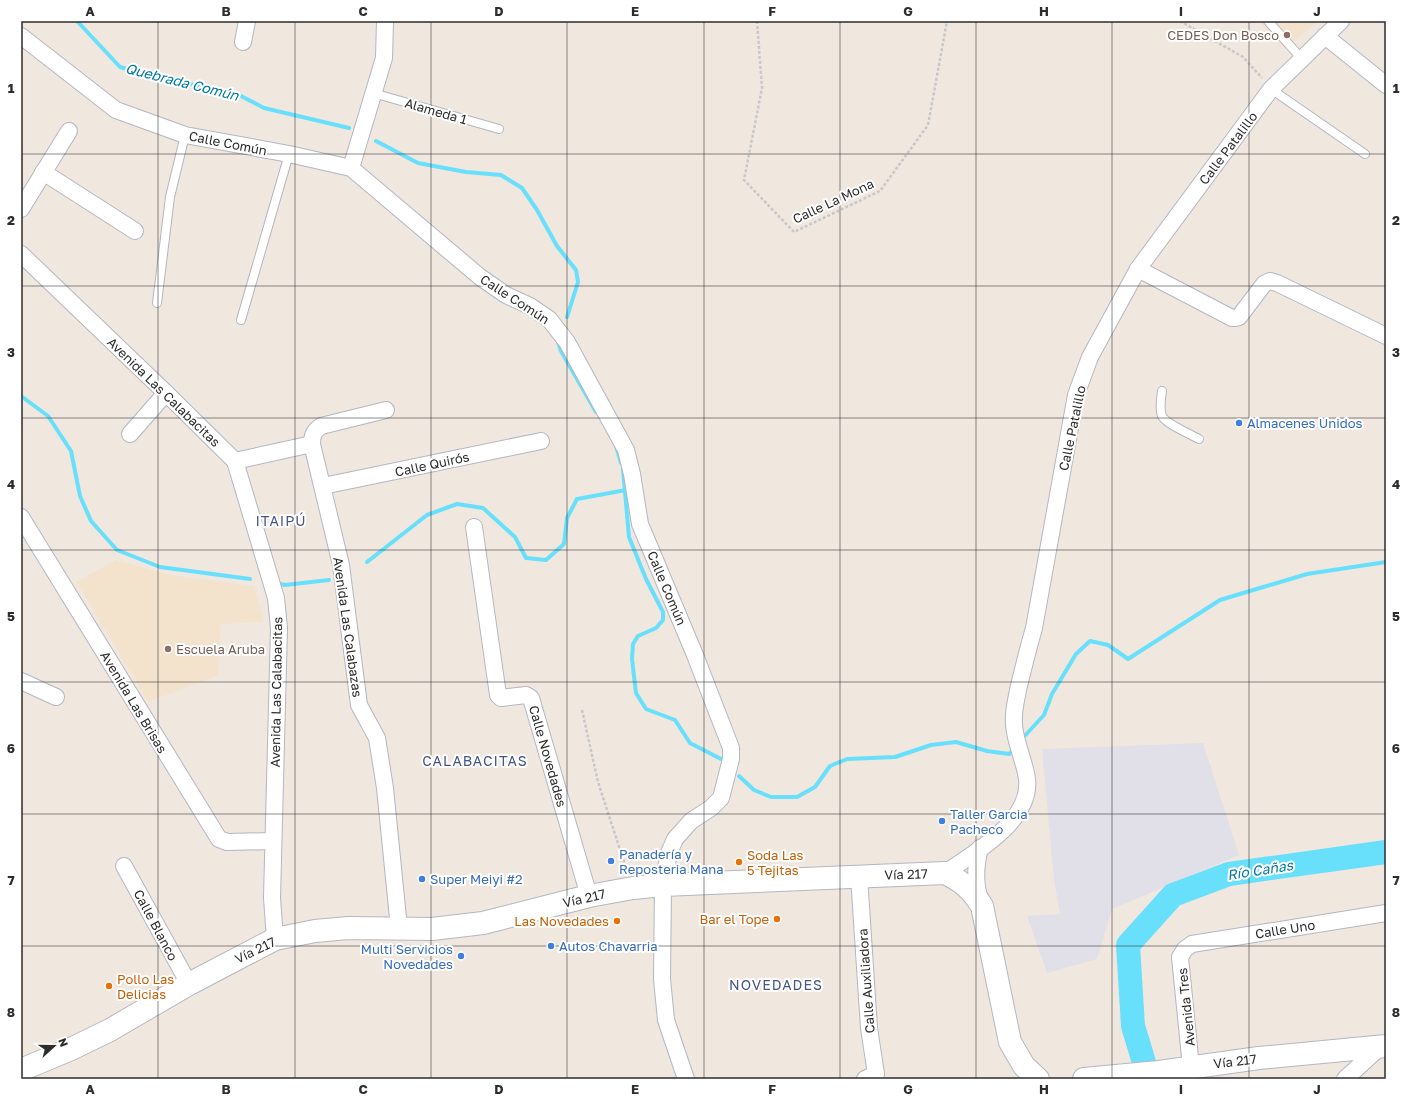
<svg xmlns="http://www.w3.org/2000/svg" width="1407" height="1100" viewBox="0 0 1407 1100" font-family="'Golos Text',sans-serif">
<rect width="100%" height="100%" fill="#f0e7df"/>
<path fill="#e1e0e8" d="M 1203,743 L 1239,855 L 1112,909 L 1097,959 L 1047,973 L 1027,916 L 1060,914 L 1054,880 L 1042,749 Z"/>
<g fill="#f3e3cd">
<path d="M 1259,21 L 1318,21 L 1285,49 Z"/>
<path d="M 116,560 L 170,575 L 254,586 L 264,622 L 221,624 L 218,675 L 148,702 L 76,582 Z"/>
</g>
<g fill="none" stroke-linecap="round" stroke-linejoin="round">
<g stroke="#69e0fb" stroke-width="4">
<path d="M 77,21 L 120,67 L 157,77 L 237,94 L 264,108 L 349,128"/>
<path d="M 376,141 L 418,163 L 466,172 L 501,175 L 522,188 L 537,210 L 557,246 L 576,270 L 578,282 L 567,317"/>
<path d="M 558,342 L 561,351 L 596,412"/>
<path d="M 21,396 L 48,416 L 71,451 L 80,496 L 91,521 L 117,550 L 160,567 L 250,579"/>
<path d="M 616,446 L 621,463"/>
<path d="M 623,469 L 629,537 L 646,579 L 663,612 L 663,620 L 656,628 L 638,636 L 633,644 L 632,659 L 636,693 L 646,709 L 675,720 L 690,743 L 721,759"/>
<path d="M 367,562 L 427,515 L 457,504 L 483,508 L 515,537 L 526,558 L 546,560 L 564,544 L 567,518 L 577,499 L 626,490"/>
<path d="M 276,583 L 285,585 L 329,580"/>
<path d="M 1020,741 L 1044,715 L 1052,694 L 1076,654 L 1090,641 L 1108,645 L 1128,659 L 1220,600 L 1307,574 L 1386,562"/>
<path d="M 739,776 L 754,790 L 771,797 L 797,797 L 815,787 L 830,766 L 847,759 L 895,757 L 931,745 L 956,742 L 987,751 L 1009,754 L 1015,748"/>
</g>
<path stroke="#69e0fb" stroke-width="24" d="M 1149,1079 L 1133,1026 L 1128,945 L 1173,895 L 1229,874 L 1386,852"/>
<defs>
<g id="lane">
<path d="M 1268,21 L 1302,59"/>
<path d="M 1271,89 L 1365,154"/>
<path d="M 373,93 L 499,129"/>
<path d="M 157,303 L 170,197 L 185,135"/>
<path d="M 241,320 L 289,154"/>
<path d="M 1162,391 C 1161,399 1159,408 1162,416 C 1166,424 1190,434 1199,439"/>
</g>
<g id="street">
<path d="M 21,36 L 116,110 L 185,135 L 289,154 L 351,168 L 480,277 L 506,295 L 530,306 L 549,319 L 567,342 L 626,450 L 632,474 L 640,524 L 695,655 L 731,748 L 731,759 L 721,798 L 711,808 L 691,821 L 675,839 L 669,853 L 663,885 L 662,979 L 666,1020 L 686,1079"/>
<path d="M 1325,36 L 1386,85"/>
<path d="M 243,42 L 247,21"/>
<path d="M 351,168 L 384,58 L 385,21"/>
<path d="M 43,172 L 135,231"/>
<path d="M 21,209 L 69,131"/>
<path d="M 21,254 L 166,393 L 235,461 L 276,598 L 279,628 L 272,898 L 275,939"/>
<path d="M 1138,269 L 1232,318 L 1236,318 L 1239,317 L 1264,284 L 1270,281 L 1277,283 L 1386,336"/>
<path d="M 386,410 L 321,426 C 314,431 312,435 312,444 L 341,565 L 359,705 L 377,738 L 385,788 L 399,928"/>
<path d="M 130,434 L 166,393"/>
<path d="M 235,461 L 312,444"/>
<path d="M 323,486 L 541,441"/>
<path d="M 21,517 L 219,839 L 227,842 L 273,841"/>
<path d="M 474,527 L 498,695 L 501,698 L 526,695 L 531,698 L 589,896"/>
<path d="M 21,681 L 56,697"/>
<path d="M 980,848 C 975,867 974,884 981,902"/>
<path d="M 124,866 L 189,984"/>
<path d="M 945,873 C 974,853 1032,821 1027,779 C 1025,762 1014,740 1014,723 C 1013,712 1016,701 1018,690 C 1023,669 1028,649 1034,628 L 1076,395 L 1090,357 L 1138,269 L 1271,89 L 1341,21"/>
<path d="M 859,876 L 869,1028 L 876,1074 L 865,1079"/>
<path d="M 1191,1067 L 1180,957 L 1185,949 L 1192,944 L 1386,913"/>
<path d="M 1345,1079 L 1381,1046"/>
</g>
<g id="secondary">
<path d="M 21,1070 L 71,1049 L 110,1030 L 189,984 L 275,939 L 315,931 L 348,928 L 432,929 L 483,923 L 589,896 L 633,888 L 663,885 L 945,873 C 963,882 971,889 982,906 L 1010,1042 L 1024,1066 L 1038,1079"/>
<path d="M 1084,1079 L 1159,1072 L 1259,1058 L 1386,1046"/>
</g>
</defs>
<use href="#lane" stroke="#b3b7c2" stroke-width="10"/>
<use href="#street" stroke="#b3b7c2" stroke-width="18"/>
<use href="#secondary" stroke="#b3b7c2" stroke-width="24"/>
<g stroke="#c8c8c8" stroke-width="2.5" stroke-dasharray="3 2" stroke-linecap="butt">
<path d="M 757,21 L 762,88 L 744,180 L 794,232 L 880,191 L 928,125 L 947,21"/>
<path d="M 1180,21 L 1243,57 L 1262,78"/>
<path d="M 582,710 L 598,782 L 627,871"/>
</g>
<use href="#lane" stroke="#fff" stroke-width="8"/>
<use href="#street" stroke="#fff" stroke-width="16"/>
<use href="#secondary" stroke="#fff" stroke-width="22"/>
</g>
<path fill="none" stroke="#2d2d2d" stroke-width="1" stroke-opacity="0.55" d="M 158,21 L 158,1079M 295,21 L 295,1079M 431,21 L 431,1079M 567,21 L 567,1079M 704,21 L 704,1079M 840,21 L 840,1079M 976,21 L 976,1079M 1112,21 L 1112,1079M 1249,21 L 1249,1079M 21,154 L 1386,154M 21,286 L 1386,286M 21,418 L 1386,418M 21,550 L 1386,550M 21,682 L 1386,682M 21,814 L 1386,814M 21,946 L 1386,946"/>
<g fill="#8d6e63" stroke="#fff" stroke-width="1.5">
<circle cx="1287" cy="35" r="4"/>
<circle cx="168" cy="649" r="4"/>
</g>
<g fill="#3f7fe0" stroke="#fff" stroke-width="1.5">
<circle cx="1239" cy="423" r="4"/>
<circle cx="942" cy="821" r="4"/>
<circle cx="611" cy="861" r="4"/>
<circle cx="422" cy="879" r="4"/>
<circle cx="551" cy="946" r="4"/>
<circle cx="461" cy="956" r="4"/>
</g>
<g fill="#e8710a" stroke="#fff" stroke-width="1.5">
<circle cx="739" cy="862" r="4"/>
<circle cx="777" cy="919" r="4"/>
<circle cx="617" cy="921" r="4"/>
<circle cx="109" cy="986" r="4"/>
</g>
<g text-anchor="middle" stroke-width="4" stroke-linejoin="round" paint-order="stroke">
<g font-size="13" fill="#785e54" stroke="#fff" text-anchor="end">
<text x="1279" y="40">CEDES Don Bosco</text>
<text x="176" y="654" text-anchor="start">Escuela Aruba</text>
</g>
<g font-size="13" fill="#2d2d2d" stroke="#fff">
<text transform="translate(436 111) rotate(16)" y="5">Alameda 1</text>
<text transform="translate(228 143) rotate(11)" y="5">Calle Común</text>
<text transform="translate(1228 148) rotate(-53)" y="5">Calle Patalillo</text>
<text transform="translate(833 201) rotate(-25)" y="5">Calle La Mona</text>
<text transform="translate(515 299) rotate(33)" y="5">Calle Común</text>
<text transform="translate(164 392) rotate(44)" y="5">Avenida Las Calabacitas</text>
<text transform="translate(1072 428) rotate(-78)" y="5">Calle Patalillo</text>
<text transform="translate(432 464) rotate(-12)" y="5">Calle Quirós</text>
<text transform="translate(667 588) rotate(67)" y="5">Calle Común</text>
<text transform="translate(348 627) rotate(82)" y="5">Avenida Las Calabazas</text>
<text transform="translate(276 692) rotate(-89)" y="5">Avenida Las Calabacitas</text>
<text transform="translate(134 702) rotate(59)" y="5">Avenida Las Brisas</text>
<text transform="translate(548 756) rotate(74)" y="5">Calle Novedades</text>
<text transform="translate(906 874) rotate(-2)" y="5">Vía 217</text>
<text transform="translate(584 898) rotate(-13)" y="5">Vía 217</text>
<text transform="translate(156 925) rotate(62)" y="5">Calle Blanco</text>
<text transform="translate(1285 929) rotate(-9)" y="5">Calle Uno</text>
<text transform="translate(255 950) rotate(-26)" y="5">Vía 217</text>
<text transform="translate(866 981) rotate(-94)" y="5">Calle Auxiliadora</text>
<text transform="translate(1186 1007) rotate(-96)" y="5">Avenida Tres</text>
<text transform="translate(1235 1061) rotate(-7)" y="5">Vía 217</text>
</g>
<g font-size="13" fill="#366cbe" stroke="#fff" text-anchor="start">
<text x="1247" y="428">Almacenes Unidos</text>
<text x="950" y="819">Taller Garcia<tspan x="950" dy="15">Pacheco</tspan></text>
<text x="619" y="859">Panadería y<tspan x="619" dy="15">Reposteria Mana</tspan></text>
<text x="430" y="884">Super Meiyi #2</text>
<text x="559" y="951">Autos Chavarria</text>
<text x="453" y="954" text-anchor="end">Multi Servicios<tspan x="453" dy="15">Novedades</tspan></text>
</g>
<g font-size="13" fill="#c56008" stroke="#fff" text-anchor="start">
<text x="747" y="860">Soda Las<tspan x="747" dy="15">5 Tejitas</tspan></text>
<text x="769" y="924" text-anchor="end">Bar el Tope</text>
<text x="609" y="926" text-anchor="end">Las Novedades</text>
<text x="117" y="984">Pollo Las<tspan x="117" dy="15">Delicias</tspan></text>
</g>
<g font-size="14" font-style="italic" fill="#017aa7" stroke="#fff">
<text transform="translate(182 82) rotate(14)" y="5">Quebrada Común</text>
<text transform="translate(1260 870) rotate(-9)" y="5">Río Cañas</text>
</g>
<g font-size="14" letter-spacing="1" fill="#485784" stroke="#fff">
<text x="281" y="526">ITAIPÚ</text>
<text x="475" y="766">CALABACITAS</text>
<text x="776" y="990">NOVEDADES</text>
</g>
</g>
<rect width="1407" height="1100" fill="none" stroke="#ffffff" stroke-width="44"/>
<g transform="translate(54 1046) rotate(69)" stroke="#ffffff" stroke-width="3" paint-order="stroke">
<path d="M0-3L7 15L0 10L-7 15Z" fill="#2d2d2d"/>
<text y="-6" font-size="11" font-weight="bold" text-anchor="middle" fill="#2d2d2d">N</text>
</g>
<rect x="22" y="22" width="1363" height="1056" fill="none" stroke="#2d2d2d" stroke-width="1.5"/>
<g font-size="13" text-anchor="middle" font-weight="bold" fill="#2d2d2d">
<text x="90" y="16">A</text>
<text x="226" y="16">B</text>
<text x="363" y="16">C</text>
<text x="499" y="16">D</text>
<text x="635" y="16">E</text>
<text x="772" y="16">F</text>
<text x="908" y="16">G</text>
<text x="1044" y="16">H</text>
<text x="1181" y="16">I</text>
<text x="1317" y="16">J</text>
<text x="11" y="93">1</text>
<text x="1396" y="93">1</text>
<text x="11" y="225">2</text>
<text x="1396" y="225">2</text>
<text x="11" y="357">3</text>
<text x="1396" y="357">3</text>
<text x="11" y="489">4</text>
<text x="1396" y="489">4</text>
<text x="11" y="621">5</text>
<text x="1396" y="621">5</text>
<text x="11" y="753">6</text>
<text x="1396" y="753">6</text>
<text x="11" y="885">7</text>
<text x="1396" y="885">7</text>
<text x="11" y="1017">8</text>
<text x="1396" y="1017">8</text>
<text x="90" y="1094">A</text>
<text x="226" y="1094">B</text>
<text x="363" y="1094">C</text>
<text x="499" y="1094">D</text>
<text x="635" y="1094">E</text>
<text x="772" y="1094">F</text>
<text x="908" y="1094">G</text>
<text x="1044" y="1094">H</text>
<text x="1181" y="1094">I</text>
<text x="1317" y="1094">J</text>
</g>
</svg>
